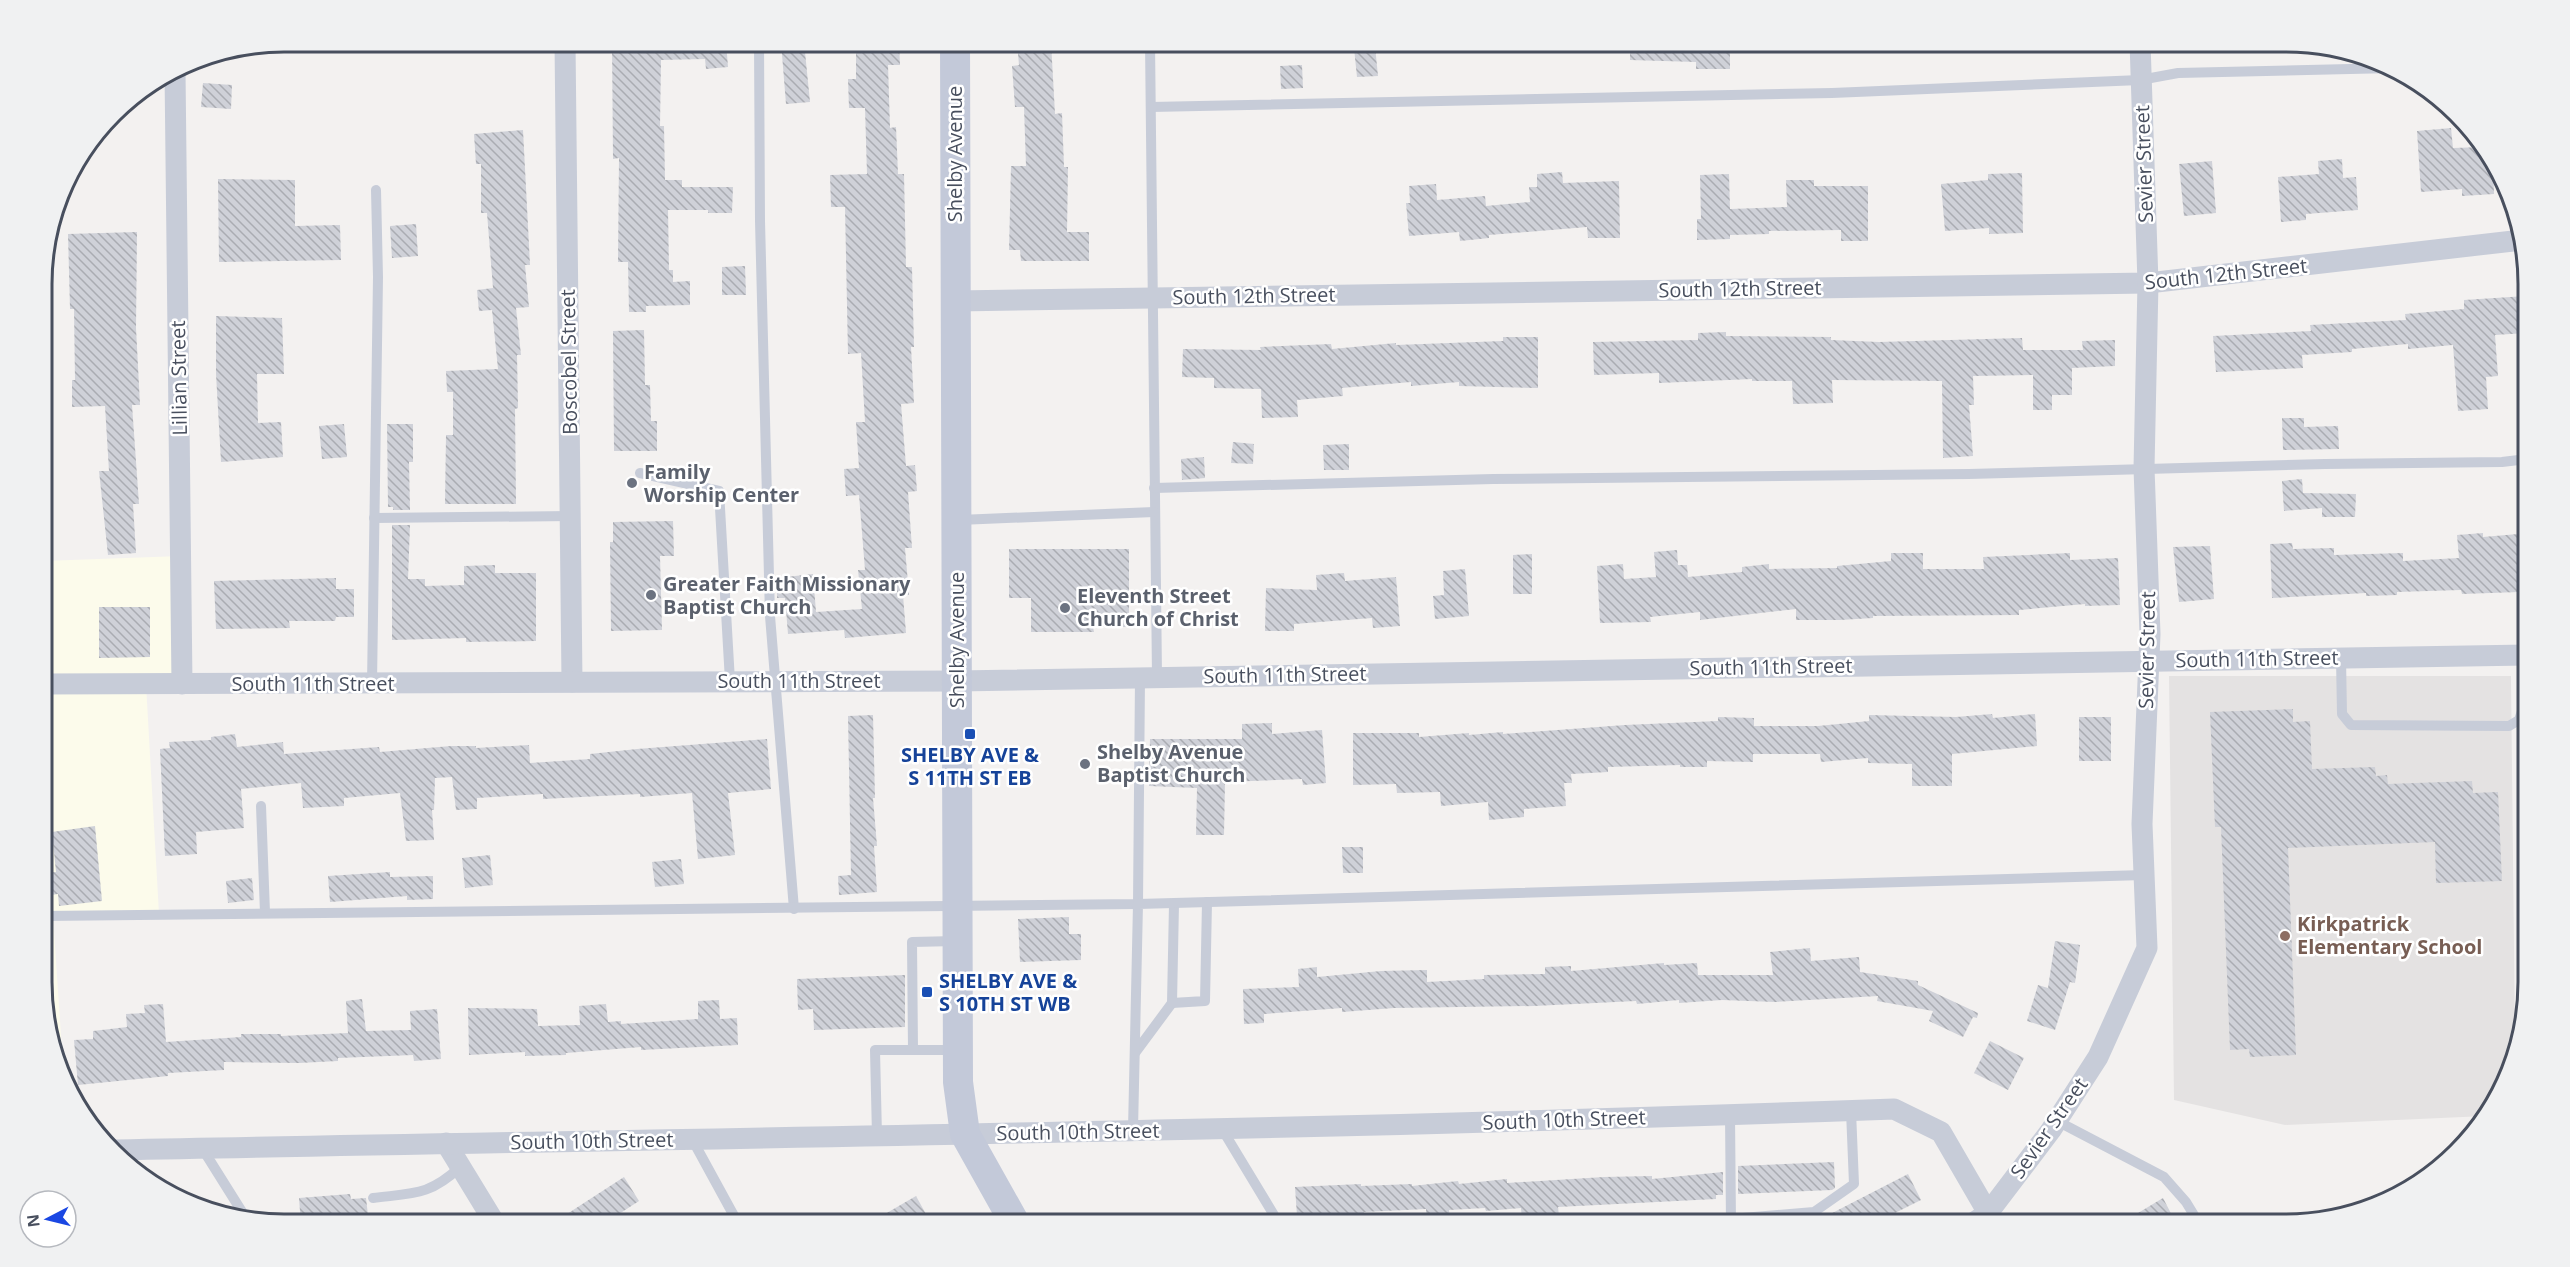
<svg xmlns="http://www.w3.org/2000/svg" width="2570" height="1267" viewBox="0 0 2570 1267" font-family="'Open Sans',sans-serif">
<defs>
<pattern id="building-back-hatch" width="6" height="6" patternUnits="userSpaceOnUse" patternTransform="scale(1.5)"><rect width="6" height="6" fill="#cfd1d8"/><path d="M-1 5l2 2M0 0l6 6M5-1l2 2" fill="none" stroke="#aaacb2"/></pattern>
</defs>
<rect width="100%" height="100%" fill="#f3f1f0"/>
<path fill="#fcfbeb" d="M 181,556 L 182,684 L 146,684 L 159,914 L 53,916 L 64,1081 L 44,1014 L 43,561 Z"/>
<path fill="#e4e2e2" d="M 2169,676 L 2511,676 L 2515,1039 L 2503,1089 L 2485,1116 L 2285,1125 L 2174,1100 Z"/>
<g fill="url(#building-back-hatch)">
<path d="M 612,42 L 726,42 L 728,67 L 706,69 L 705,59 L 661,60 L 660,126 L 664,126 L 665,180 L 682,180 L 682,187 L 733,187 L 732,213 L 708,213 L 708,210 L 668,210 L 669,270 L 673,270 L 673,282 L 690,281 L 690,305 L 646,306 L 646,312 L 629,312 L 628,262 L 618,262 L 619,158 L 613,159 Z"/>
<path d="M 781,42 L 804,42 L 810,102 L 786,104 Z"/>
<path d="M 856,42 L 899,42 L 900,65 L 888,65 L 890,128 L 896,127 L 898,174 L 904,174 L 906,267 L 912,267 L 914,347 L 911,347 L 914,403 L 901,404 L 906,466 L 915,465 L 917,491 L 908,492 L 912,548 L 905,548 L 909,595 L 903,595 L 906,633 L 845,638 L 844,630 L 788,634 L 785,598 L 777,598 L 777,578 L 813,574 L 816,612 L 862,609 L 858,570 L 865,570 L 859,495 L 846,496 L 844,469 L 859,468 L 856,422 L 865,422 L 861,353 L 848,354 L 845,207 L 831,207 L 830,175 L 867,174 L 865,108 L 849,108 L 848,79 L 856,79 Z"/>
<path d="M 1017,42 L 1051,42 L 1055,114 L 1062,113 L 1064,167 L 1068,167 L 1067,232 L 1089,232 L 1089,261 L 1021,261 L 1020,250 L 1009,250 L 1011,166 L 1026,166 L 1024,107 L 1015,107 L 1012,66 L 1019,65 Z"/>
<path d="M 1697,42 L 1730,42 L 1730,69 L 1696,69 L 1696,62 L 1630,60 L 1630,44 L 1697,46 Z"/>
<path d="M 1375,46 L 1378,76 L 1357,77 L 1354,48 Z"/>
<path d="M 1302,65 L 1303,88 L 1281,89 L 1280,66 Z"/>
<path d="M 203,83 L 232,85 L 231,109 L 201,107 Z"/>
<path d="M 2451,128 L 2453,148 L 2484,147 L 2493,163 L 2494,194 L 2462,196 L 2462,189 L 2421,192 L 2417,131 Z"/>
<path d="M 523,130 L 530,265 L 525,265 L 529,307 L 516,308 L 521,355 L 517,355 L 518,408 L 515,409 L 516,504 L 445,504 L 446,435 L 453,435 L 453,392 L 447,392 L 446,371 L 498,369 L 492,310 L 479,311 L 477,290 L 493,288 L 487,213 L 481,213 L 481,164 L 476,164 L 474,134 Z"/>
<path d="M 2342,159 L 2343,178 L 2356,177 L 2358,210 L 2306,214 L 2306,220 L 2281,222 L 2278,177 L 2319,174 L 2318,161 Z"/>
<path d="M 2212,161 L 2216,213 L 2184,216 L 2179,164 Z"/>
<path d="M 1562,172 L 1563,183 L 1619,181 L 1620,238 L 1588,238 L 1587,227 L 1489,235 L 1489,238 L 1460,241 L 1459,232 L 1409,236 L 1406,203 L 1410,203 L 1409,186 L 1436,184 L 1437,200 L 1485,196 L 1486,206 L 1530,202 L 1529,187 L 1537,187 L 1537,174 Z"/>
<path d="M 2022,173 L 2023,233 L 1989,234 L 1989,228 L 1945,231 L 1941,184 L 1988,180 L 1988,174 Z"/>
<path d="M 1729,174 L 1730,209 L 1787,207 L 1786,180 L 1814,180 L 1814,186 L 1868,186 L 1868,241 L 1841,241 L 1841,230 L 1769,231 L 1769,234 L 1730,235 L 1730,239 L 1697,240 L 1697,219 L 1701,219 L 1700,175 Z"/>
<path d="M 218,179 L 295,180 L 295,226 L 340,225 L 341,260 L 219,262 Z"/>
<path d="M 416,224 L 418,256 L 392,258 L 390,226 Z"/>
<path d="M 137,232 L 136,328 L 140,405 L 132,405 L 139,504 L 133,504 L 136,553 L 108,555 L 99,471 L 109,471 L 105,406 L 72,407 L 72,380 L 75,380 L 74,309 L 70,309 L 68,234 Z"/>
<path d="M 745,266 L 746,295 L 722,295 L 722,267 Z"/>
<path d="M 2526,296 L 2526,333 L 2495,335 L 2498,376 L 2486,377 L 2488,409 L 2458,411 L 2453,345 L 2408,349 L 2408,344 L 2352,349 L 2352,352 L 2302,355 L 2303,368 L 2216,372 L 2213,336 L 2311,331 L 2310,325 L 2406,320 L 2405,314 L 2464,309 L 2464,300 Z"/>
<path d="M 216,316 L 282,318 L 284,374 L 257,374 L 258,423 L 281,422 L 283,457 L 221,462 L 216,374 Z"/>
<path d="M 644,330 L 645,385 L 650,385 L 651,421 L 657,421 L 657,451 L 614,451 L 613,331 Z"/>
<path d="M 1726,332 L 1726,336 L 1831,337 L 1831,340 L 1879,342 L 2022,338 L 2023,350 L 2083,350 L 2082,341 L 2115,340 L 2115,366 L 2072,368 L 2072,395 L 2052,395 L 2052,410 L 2033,410 L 2033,375 L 1973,376 L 1974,405 L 1969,405 L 1973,456 L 1943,458 L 1942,381 L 1832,380 L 1833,403 L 1793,404 L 1792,381 L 1752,381 L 1752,379 L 1659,383 L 1659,373 L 1594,375 L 1593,342 L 1698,340 L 1698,333 Z"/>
<path d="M 1503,337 L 1538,337 L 1538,388 L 1459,386 L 1459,382 L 1411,386 L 1411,382 L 1342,388 L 1343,396 L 1297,400 L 1298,417 L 1262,418 L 1261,389 L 1214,388 L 1214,378 L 1182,377 L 1183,349 L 1261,350 L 1260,347 L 1331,344 L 1332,349 L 1396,343 L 1396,345 L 1503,341 Z"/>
<path d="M 2282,418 L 2304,418 L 2304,427 L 2338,426 L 2339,449 L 2283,450 Z"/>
<path d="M 344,424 L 347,457 L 322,459 L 319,426 Z"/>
<path d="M 387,424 L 413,424 L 413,462 L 409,462 L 410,510 L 393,510 L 393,507 L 388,507 Z"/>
<path d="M 1233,442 L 1254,444 L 1253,464 L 1231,463 Z"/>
<path d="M 1349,444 L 1349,470 L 1324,470 L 1323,445 Z"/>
<path d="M 1204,457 L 1205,478 L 1182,480 L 1181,459 Z"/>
<path d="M 2302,479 L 2303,493 L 2356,494 L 2355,517 L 2322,517 L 2322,508 L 2284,511 L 2282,481 Z"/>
<path d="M 673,521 L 674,556 L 660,556 L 662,630 L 611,631 L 610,542 L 613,542 L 613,522 Z"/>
<path d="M 392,525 L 410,525 L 408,579 L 425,579 L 425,586 L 464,585 L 464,566 L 495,565 L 495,573 L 536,573 L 536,641 L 466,642 L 466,638 L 392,640 Z"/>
<path d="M 2483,533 L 2483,537 L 2518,534 L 2521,579 L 2519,592 L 2462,594 L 2461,590 L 2397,592 L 2397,595 L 2366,596 L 2366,593 L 2272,598 L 2270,544 L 2292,543 L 2293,549 L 2334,548 L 2334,555 L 2403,553 L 2403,561 L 2459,558 L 2457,535 Z"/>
<path d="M 2210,546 L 2214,599 L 2179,602 L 2173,547 Z"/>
<path d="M 1009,549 L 1129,549 L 1129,627 L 1093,627 L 1094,632 L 1031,632 L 1031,598 L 1009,598 Z"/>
<path d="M 1677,550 L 1678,565 L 1687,565 L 1688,577 L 1742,572 L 1742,567 L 1769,564 L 1769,569 L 1837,568 L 1837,566 L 1891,561 L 1891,553 L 1923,553 L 1923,569 L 1984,569 L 1983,557 L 2070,553 L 2070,560 L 2118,558 L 2120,605 L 2085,606 L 2085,604 L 2019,610 L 2019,615 L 1873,616 L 1873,618 L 1840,620 L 1796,620 L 1796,609 L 1700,620 L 1700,612 L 1650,617 L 1651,622 L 1600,623 L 1597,566 L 1623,564 L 1624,579 L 1656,577 L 1654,552 Z"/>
<path d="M 1532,554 L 1532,594 L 1513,594 L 1513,555 Z"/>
<path d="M 1465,569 L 1469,616 L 1435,619 L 1433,596 L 1444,595 L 1443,571 Z"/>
<path d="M 1344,573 L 1345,581 L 1396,577 L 1400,626 L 1373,628 L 1372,618 L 1294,624 L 1294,631 L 1265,631 L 1266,588 L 1317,590 L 1316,575 Z"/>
<path d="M 336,578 L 336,589 L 354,589 L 354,617 L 336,617 L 335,621 L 289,621 L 290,628 L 216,629 L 214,581 Z"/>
<path d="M 99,607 L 150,607 L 150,657 L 99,658 Z"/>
<path d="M 2293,709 L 2293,722 L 2310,721 L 2312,769 L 2375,767 L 2376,776 L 2387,775 L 2388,784 L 2472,781 L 2473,793 L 2498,792 L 2502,881 L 2436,883 L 2435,842 L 2288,848 L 2296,1055 L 2250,1057 L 2249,1049 L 2230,1050 L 2221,827 L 2215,827 L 2210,712 Z"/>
<path d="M 1992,714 L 1993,718 L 2035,714 L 2037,746 L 1952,754 L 1952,786 L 1912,786 L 1912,764 L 1868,763 L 1868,758 L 1821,762 L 1820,754 L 1753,754 L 1753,762 L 1707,761 L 1707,767 L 1680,767 L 1680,765 L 1608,767 L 1608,772 L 1571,774 L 1572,783 L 1564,783 L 1566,806 L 1524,809 L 1524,817 L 1489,820 L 1488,802 L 1441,806 L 1440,792 L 1397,793 L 1396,784 L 1353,785 L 1353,733 L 1419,733 L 1419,737 L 1469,733 L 1469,735 L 1503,732 L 1503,734 L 1625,725 L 1718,721 L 1718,717 L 1754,718 L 1754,726 L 1818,726 L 1869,721 L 1869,715 L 1956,717 Z"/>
<path d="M 873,715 L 875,798 L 873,798 L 877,846 L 874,846 L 877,892 L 839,895 L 838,876 L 851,875 L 848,716 Z"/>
<rect x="2079" y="717" width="32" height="44"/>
<path d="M 1272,723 L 1272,734 L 1322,730 L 1326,783 L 1303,785 L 1302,779 L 1225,782 L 1224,835 L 1196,835 L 1197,788 L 1149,786 L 1150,739 L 1242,739 L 1242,724 Z"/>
<path d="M 235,734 L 237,747 L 283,742 L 284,754 L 379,747 L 380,752 L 451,746 L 476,746 L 476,748 L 529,745 L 530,763 L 590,759 L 590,754 L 637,749 L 767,739 L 771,789 L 728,793 L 735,855 L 698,859 L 692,793 L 640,797 L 640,794 L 543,799 L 543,794 L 477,798 L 477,809 L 456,810 L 452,777 L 435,778 L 434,810 L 432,810 L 434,840 L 406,841 L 400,793 L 344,798 L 344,806 L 303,808 L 301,783 L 241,789 L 244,828 L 196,832 L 197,854 L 165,856 L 160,749 L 170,748 L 169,742 L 211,740 L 211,737 Z"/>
<path d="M 95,826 L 102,901 L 59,906 L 58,894 L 44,896 L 44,873 L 56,872 L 52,832 Z"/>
<path d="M 1342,847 L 1363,847 L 1363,873 L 1343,873 Z"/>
<path d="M 490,855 L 493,885 L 465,888 L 462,858 Z"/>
<path d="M 681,859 L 684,884 L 655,887 L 652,862 Z"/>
<path d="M 390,872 L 390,877 L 433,876 L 433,899 L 407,900 L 407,896 L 330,902 L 328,876 Z"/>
<path d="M 252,878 L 254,900 L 228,903 L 226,881 Z"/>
<path d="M 1069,917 L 1069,934 L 1081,934 L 1081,960 L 1020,962 L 1018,919 Z"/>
<path d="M 2055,941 L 2080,945 L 2075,983 L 2070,982 L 2055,1030 L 2027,1021 L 2038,985 L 2048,988 Z"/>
<path d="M 1810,948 L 1811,961 L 1859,957 L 1860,972 L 1918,981 L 1918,985 L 1978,1013 L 1977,1018 L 1973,1017 L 1963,1037 L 1929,1021 L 1933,1011 L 1877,1001 L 1878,996 L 1775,1002 L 1722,1000 L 1679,1003 L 1679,1000 L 1637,1004 L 1636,1001 L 1534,1006 L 1394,1008 L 1342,1012 L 1342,1008 L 1264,1014 L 1264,1023 L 1244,1024 L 1243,989 L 1299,987 L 1298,969 L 1317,967 L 1317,977 L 1381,971 L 1427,970 L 1427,982 L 1484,979 L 1484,975 L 1545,974 L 1545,967 L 1571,966 L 1571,971 L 1664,963 L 1664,965 L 1697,963 L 1698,975 L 1773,975 L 1770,952 Z"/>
<path d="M 905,975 L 905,1027 L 814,1030 L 813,1009 L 798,1010 L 797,979 Z"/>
<path d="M 362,999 L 366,1031 L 411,1030 L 410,1011 L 437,1009 L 441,1059 L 414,1061 L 413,1055 L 338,1058 L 338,1061 L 299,1063 L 224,1062 L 224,1070 L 168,1073 L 168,1076 L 78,1085 L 74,1040 L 93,1039 L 93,1031 L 127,1027 L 126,1014 L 145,1013 L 144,1005 L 163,1004 L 166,1042 L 241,1037 L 241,1034 L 281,1034 L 281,1036 L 348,1033 L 346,1001 Z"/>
<path d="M 719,1000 L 720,1019 L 737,1018 L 738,1045 L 641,1050 L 641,1047 L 566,1053 L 566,1055 L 525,1056 L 525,1052 L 469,1055 L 468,1008 L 537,1009 L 538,1026 L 580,1025 L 579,1006 L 606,1004 L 608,1022 L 621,1021 L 621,1024 L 698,1019 L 698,1001 Z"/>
<path d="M 1990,1041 L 2024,1058 L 2008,1090 L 1974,1073 Z"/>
<path d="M 1834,1162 L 1835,1188 L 1832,1190 L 1738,1194 L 1738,1166 Z"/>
<path d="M 1723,1172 L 1723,1195 L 1716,1195 L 1716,1199 L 1558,1207 L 1560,1225 L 1538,1225 L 1537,1218 L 1522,1220 L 1521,1208 L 1486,1211 L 1485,1208 L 1449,1210 L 1450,1223 L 1437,1225 L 1427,1225 L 1426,1209 L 1364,1212 L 1364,1219 L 1328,1223 L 1327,1214 L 1297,1216 L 1295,1187 L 1361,1184 L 1361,1186 L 1412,1184 L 1412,1186 L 1458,1181 L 1459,1184 L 1507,1179 L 1507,1183 L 1604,1177 L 1652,1176 L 1652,1179 Z"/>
<path d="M 1908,1174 L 1921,1200 L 1871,1225 L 1809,1225 Z"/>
<path d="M 624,1177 L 639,1201 L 602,1225 L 550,1225 Z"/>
<path d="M 350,1194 L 351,1199 L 366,1198 L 369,1224 L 301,1225 L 299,1198 Z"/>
<path d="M 916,1196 L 932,1225 L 866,1225 Z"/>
<path d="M 2163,1198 L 2177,1225 L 2118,1225 Z"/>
</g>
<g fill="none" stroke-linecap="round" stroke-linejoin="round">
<g stroke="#c7ccd8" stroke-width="10">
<path d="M 759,42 L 760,221 L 770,616 L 794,909"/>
<path d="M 1150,42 L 1157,677"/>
<path d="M 1151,107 L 1832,93 L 2140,80 L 2178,73 L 2393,68"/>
<path d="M 640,473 L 719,491 L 730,681"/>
<path d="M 1154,488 L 1493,479 L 1969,474 L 2325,464 L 2502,462 L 2527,459"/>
<path d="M 374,518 L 571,516"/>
<path d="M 959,520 L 1154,512"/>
<path d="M 2341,658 L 2342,714 L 2351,725 L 2509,726 L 2519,720 L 2525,702 L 2527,584"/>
<path d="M 372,684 L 378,277 L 376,190"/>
<path d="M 261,806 L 265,913"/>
<path d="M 44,916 L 1138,904 L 1140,678"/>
<path d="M 1172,1003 L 1205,1001 L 1207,902"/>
<path d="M 913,1050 L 912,942 L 956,941"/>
<path d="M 1135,1053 L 1172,1003 L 1174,904"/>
<path d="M 1730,1115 L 1731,1224"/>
<path d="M 2057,1121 L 2164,1177 L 2186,1202 L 2200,1225"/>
<path d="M 1222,1129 L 1280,1225"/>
<path d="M 1133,1130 L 1138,904 L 2144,875"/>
<path d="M 877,1136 L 875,1050 L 957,1050"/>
<path d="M 692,1139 L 739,1225"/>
<path d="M 202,1148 L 244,1215"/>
<path d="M 373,1198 C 413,1193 429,1196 460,1167"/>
<path d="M 1731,1219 L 1814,1212 L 1854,1184 L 1851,1111"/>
</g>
<g stroke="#c7ccd8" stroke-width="21">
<path d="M 565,42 L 572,682"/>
<path d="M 175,71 L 182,684"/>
<path d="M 956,301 L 2148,283 L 2522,240"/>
<path d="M 43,684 L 957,681 L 2527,655"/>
<path d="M 446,1143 L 496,1225"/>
<path d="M 116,1150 C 709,1138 1302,1131 1894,1109 L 1941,1132 L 1988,1213"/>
<path d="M 1970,1225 L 1988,1213 L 2051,1130 L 2098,1057 L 2147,948 L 2142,824 L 2150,634 L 2144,468 L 2148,283 L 2140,42"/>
</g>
<path stroke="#c3c9d9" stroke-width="30" d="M 955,42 L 958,1082 L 965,1134 L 1016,1225"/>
</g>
<g fill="#6b7280" stroke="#fff" stroke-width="2">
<circle cx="632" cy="483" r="6"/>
<circle cx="651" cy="595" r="6"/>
<circle cx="1065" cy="608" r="6"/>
<circle cx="1085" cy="764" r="6"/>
</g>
<g fill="#1a4fb4" stroke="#fff" stroke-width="2">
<rect x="964" y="728" width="12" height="12" rx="3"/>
<rect x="921" y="986" width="12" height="12" rx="3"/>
</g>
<circle fill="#8d6e63" stroke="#fff" stroke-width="2" cx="2285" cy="936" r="6"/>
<g text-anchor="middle" stroke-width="5" stroke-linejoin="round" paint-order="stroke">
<g font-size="20" fill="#484f5e" stroke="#fff">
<text transform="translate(955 154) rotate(-90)" y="7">Shelby Avenue</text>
<text transform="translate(2144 164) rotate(-92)" y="7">Sevier Street</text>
<text transform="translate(2226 274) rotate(-6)" y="7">South 12th Street</text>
<text transform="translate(1740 289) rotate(-1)" y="7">South 12th Street</text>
<text transform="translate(1254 296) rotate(-1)" y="7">South 12th Street</text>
<text transform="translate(569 362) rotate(-91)" y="7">Boscobel Street</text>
<text transform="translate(179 378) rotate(-91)" y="7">Lillian Street</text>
<text transform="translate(957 640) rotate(-90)" y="7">Shelby Avenue</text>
<text transform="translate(2147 650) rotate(-89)" y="7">Sevier Street</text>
<text transform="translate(2257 659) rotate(-1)" y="7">South 11th Street</text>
<text transform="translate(1771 667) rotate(-1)" y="7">South 11th Street</text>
<text transform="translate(1285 675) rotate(-1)" y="7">South 11th Street</text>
<text x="799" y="688">South 11th Street</text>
<text x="313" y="691">South 11th Street</text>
<text transform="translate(1564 1120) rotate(-2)" y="7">South 10th Street</text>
<text transform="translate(2049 1128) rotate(-55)" y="7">Sevier Street</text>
<text transform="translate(1078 1132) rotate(-1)" y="7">South 10th Street</text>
<text transform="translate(592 1141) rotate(-1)" y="7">South 10th Street</text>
</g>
<g font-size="20" font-weight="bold" fill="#5b616d" stroke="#fff" text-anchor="start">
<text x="644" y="479">Family<tspan x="644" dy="23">Worship Center</tspan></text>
<text x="663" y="591">Greater Faith Missionary<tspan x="663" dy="23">Baptist Church</tspan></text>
<text x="1077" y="603">Eleventh Street<tspan x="1077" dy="23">Church of Christ</tspan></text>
<text x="1097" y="759">Shelby Avenue<tspan x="1097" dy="23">Baptist Church</tspan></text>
</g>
<g font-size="20" font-weight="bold" fill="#164399" stroke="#fff">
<text x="970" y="762">SHELBY AVE &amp;<tspan x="970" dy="23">S 11TH ST EB</tspan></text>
<text x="939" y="988" text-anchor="start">SHELBY AVE &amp;<tspan x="939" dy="23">S 10TH ST WB</tspan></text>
</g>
<g font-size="20" font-weight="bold" fill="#785e54" stroke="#fff" text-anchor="start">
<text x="2297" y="931">Kirkpatrick<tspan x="2297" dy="23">Elementary School</tspan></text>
</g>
</g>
<path d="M0 0H2570V1267H0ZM284 52H2286A232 232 0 0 1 2518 284V982A232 232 0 0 1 2286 1214H284A232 232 0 0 1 52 982V284A232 232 0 0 1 284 52Z" fill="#f0f1f2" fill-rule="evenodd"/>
<path fill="none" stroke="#484f5e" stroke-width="3" d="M284 52H2286A232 232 0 0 1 2518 284V982A232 232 0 0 1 2286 1214H284A232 232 0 0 1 52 982V284A232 232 0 0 1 284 52Z"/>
<g transform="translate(48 1219) rotate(263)"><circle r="28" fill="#ffffff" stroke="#b6b9bf" stroke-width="1.5"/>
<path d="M0-4.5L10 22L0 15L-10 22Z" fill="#1a47e3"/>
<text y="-9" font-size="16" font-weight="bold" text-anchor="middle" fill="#484f5e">N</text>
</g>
</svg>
